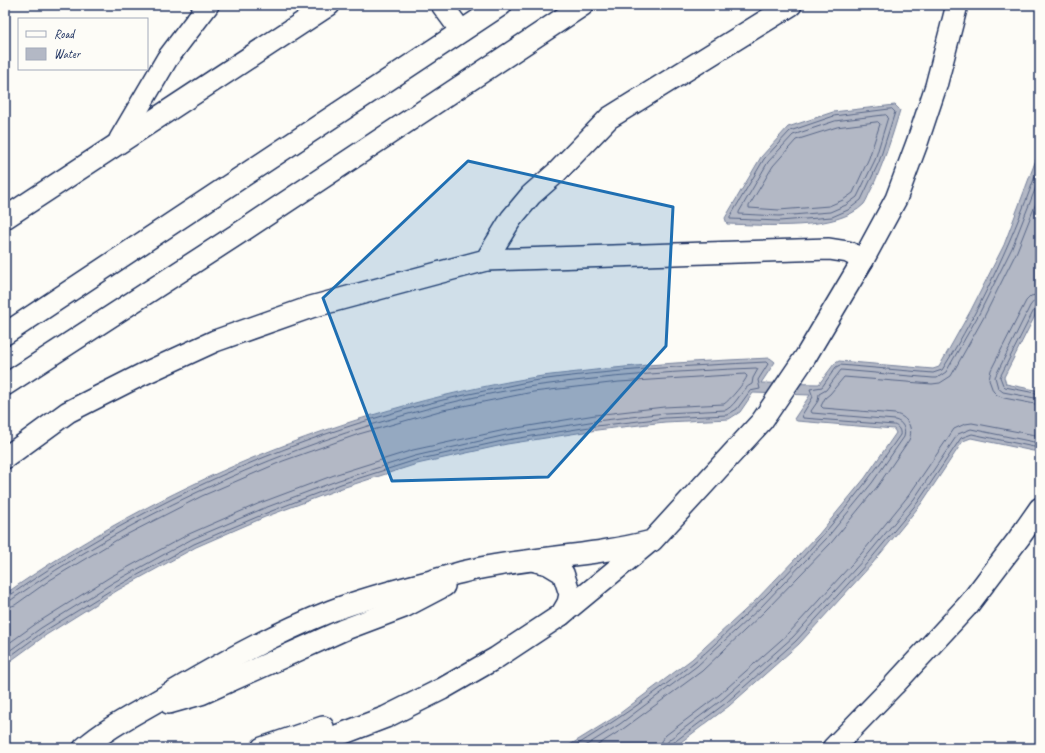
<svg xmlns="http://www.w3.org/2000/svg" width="1045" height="753" viewBox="0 0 1045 753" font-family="Caveat,sans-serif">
<rect width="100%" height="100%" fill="#fdfcf7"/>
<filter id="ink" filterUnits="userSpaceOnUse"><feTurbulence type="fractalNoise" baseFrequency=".025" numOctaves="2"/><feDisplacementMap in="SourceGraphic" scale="8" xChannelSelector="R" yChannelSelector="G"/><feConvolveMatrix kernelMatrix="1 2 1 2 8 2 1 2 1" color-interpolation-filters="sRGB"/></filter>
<g filter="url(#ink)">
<g fill="#b3b8c5" stroke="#76819c">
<path d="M 895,105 L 900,110 C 892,137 884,162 872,188 C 869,193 867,200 864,204 C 837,232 763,225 727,224 L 725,218 L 761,157 L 788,127 L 833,112 Z"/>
<path d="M 1040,149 L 1040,306 L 1004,377 L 1006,384 L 1040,391 L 1040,451 L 1033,451 L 971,438 L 963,441 L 921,504 L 872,564 L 799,644 L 729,706 L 673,748 L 565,748 L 615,717 L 692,659 L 755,601 L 819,534 L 865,478 L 896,433 L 894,429 L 797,421 L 794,419 L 810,395 L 753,393 L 740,412 L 729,419 L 665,422 L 597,430 L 507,444 L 417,464 L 342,488 L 265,517 L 196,547 L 118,590 L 46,635 L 5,665 L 5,594 C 162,484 341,410 530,378 C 546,375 562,374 578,372 C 642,364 706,361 770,358 L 775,362 L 761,383 L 819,384 L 834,364 L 839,361 L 933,369 L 939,367 L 971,310 L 1004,245 Z"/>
</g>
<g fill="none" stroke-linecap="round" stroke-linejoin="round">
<g stroke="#586687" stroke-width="1">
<path d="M 892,109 L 895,112 L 879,162 L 861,200 L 848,210 L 832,217 L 779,221 L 730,219 L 730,217 L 764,159 L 790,131 L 834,116 Z"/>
<path d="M 886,115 L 888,117 L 875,160 L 857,197 L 846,205 L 830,212 L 779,216 L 739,214 L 739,212 L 768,162 L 793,135 L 835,121 Z"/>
<path d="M 878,122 L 880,124 L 869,158 L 853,193 L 843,200 L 829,206 L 779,210 L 749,208 L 749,206 L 773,166 L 796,140 L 837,127 Z"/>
<path d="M 1040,294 L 1031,296 L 1026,301 L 991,370 L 989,380 L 993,391 L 997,395 L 1004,398 L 1040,405"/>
<path d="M 1040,300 L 1034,301 L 1030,306 L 995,377 L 998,388 L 1003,392 L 1040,399"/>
<path d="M 1040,305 L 1037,306 L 1035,308 L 1000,377 L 1003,385 L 1005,387 L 1040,394"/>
<path d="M 5,597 L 9,596 C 151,497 314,425 484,391 C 500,388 516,384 532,381 C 609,370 688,366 766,362 L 768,364 L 758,380 L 760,389 L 750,391 L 737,409 L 727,415 L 665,418 L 596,426 L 507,440 L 416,460 L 341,484 L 264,514 L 194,544 L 116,587 L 43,632 L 5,660"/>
<path d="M 5,602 L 11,600 C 129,518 260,456 398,417 C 442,404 488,393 534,386 C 607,376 682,371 756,368 L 758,369 L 753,378 L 752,384 C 741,389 738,403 726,410 L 665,413 L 596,421 L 506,435 L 415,456 L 339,480 L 262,509 L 192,539 L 114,582 L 41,628 L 5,654"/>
<path d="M 5,608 L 15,605 L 50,580 L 120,538 L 202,496 L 283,461 L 359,434 L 443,410 L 533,392 L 619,382 L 745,374 L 747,376 C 746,381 729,401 724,404 L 664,407 L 595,415 L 505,430 L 413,450 L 337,474 L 260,503 L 189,534 L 110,577 L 37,623 L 5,646"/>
<path d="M 572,748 C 614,722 655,694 693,663 C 710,650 725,634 740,620 C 800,564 854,503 900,435 C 901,431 898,426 894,425 L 803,418 L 802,415 L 813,397 L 810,389 L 822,387 L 836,367 L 840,365 L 933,373 L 942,370 C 982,307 1016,232 1040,162"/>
<path d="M 582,748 L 620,724 L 697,666 L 761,607 L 826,539 L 872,483 L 904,437 C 906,429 903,422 895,420 L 812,413 L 811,411 L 818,401 L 819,394 L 826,390 L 841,370 L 933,378 L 937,378 L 946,372 L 979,314 L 1012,248 L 1040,177"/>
<path d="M 593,748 L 623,729 L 702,671 L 765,611 L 831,543 L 877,487 L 909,440 C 914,428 907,416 895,414 L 823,408 L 821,406 L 825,398 L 830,394 L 844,377 L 932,384 L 940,383 L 951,376 L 984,317 L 1017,251 L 1040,193"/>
<path d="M 660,748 L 661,741 L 666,735 L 719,695 L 789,633 L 861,554 L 909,495 L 954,429 L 965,424 L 972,423 L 1040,436"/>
<path d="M 666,748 L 667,743 L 670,739 L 723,699 L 793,637 L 865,558 L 914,499 L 958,434 L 971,429 L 1034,442 L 1040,442"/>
<path d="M 671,748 L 673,743 L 726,703 L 796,641 L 869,561 L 918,502 L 961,438 L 972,434 L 1034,447 L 1040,447"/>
</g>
<defs>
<g id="minor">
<path d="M 442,5 L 461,31"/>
<path d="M 120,139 L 167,59 L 208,5"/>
<path d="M 5,218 L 329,5"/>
<path d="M 486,260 L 829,249 L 848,252 L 863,260"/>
<path d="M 5,334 L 501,5"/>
<path d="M 5,385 L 247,228 L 583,5"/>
<path d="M 5,458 L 68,412 L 141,375 L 215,341 L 311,307 L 486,260 L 511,219 L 531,195 L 556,173 L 609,118 L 791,5"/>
<path d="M 536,561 L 548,564 L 563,573 L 570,594 L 568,603 L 561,615"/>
<path d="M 169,703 L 201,694 L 343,630 L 404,607 L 444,586"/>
<path d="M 84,748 C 108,727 137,713 164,697 C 218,665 273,634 331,611 C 363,599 396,590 428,582 C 444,577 460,572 476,569 C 534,557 594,556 652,541 L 762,421 L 806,356 L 863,260 L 896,199 L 917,143 L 936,86 L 957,5"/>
<path d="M 262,748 L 323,727"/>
<path d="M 305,748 L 386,717 L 442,689 L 496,658 L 561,615 L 647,544"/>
<path d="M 833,748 L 894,685 L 969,604 L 1019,538 L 1040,508"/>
</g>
</defs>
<use href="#minor" stroke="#1b2f5e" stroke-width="24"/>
<use href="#minor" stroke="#fdfcf7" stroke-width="21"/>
</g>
</g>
<path fill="#1f6fb2" fill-opacity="0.2" stroke="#1f6fb2" stroke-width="3" stroke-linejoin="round" d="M 468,161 L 673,207 L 666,346 L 548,477 L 392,481 L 323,298 Z"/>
<rect width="1045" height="753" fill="none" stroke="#fdfcf7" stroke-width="20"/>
<rect x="10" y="10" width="1025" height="733" fill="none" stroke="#1b2f5e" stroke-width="1.5" filter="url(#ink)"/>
<rect x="18" y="18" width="130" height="52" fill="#fdfcf7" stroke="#a3aaba"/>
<rect x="26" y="31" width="20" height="6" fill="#fdfcf7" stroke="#a3aaba"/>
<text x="54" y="38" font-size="12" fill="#1b2f5e">Road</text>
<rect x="26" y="48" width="20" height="12" fill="#b3b8c5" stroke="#a3aaba"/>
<text x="54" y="58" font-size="12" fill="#1b2f5e">Water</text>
</svg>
